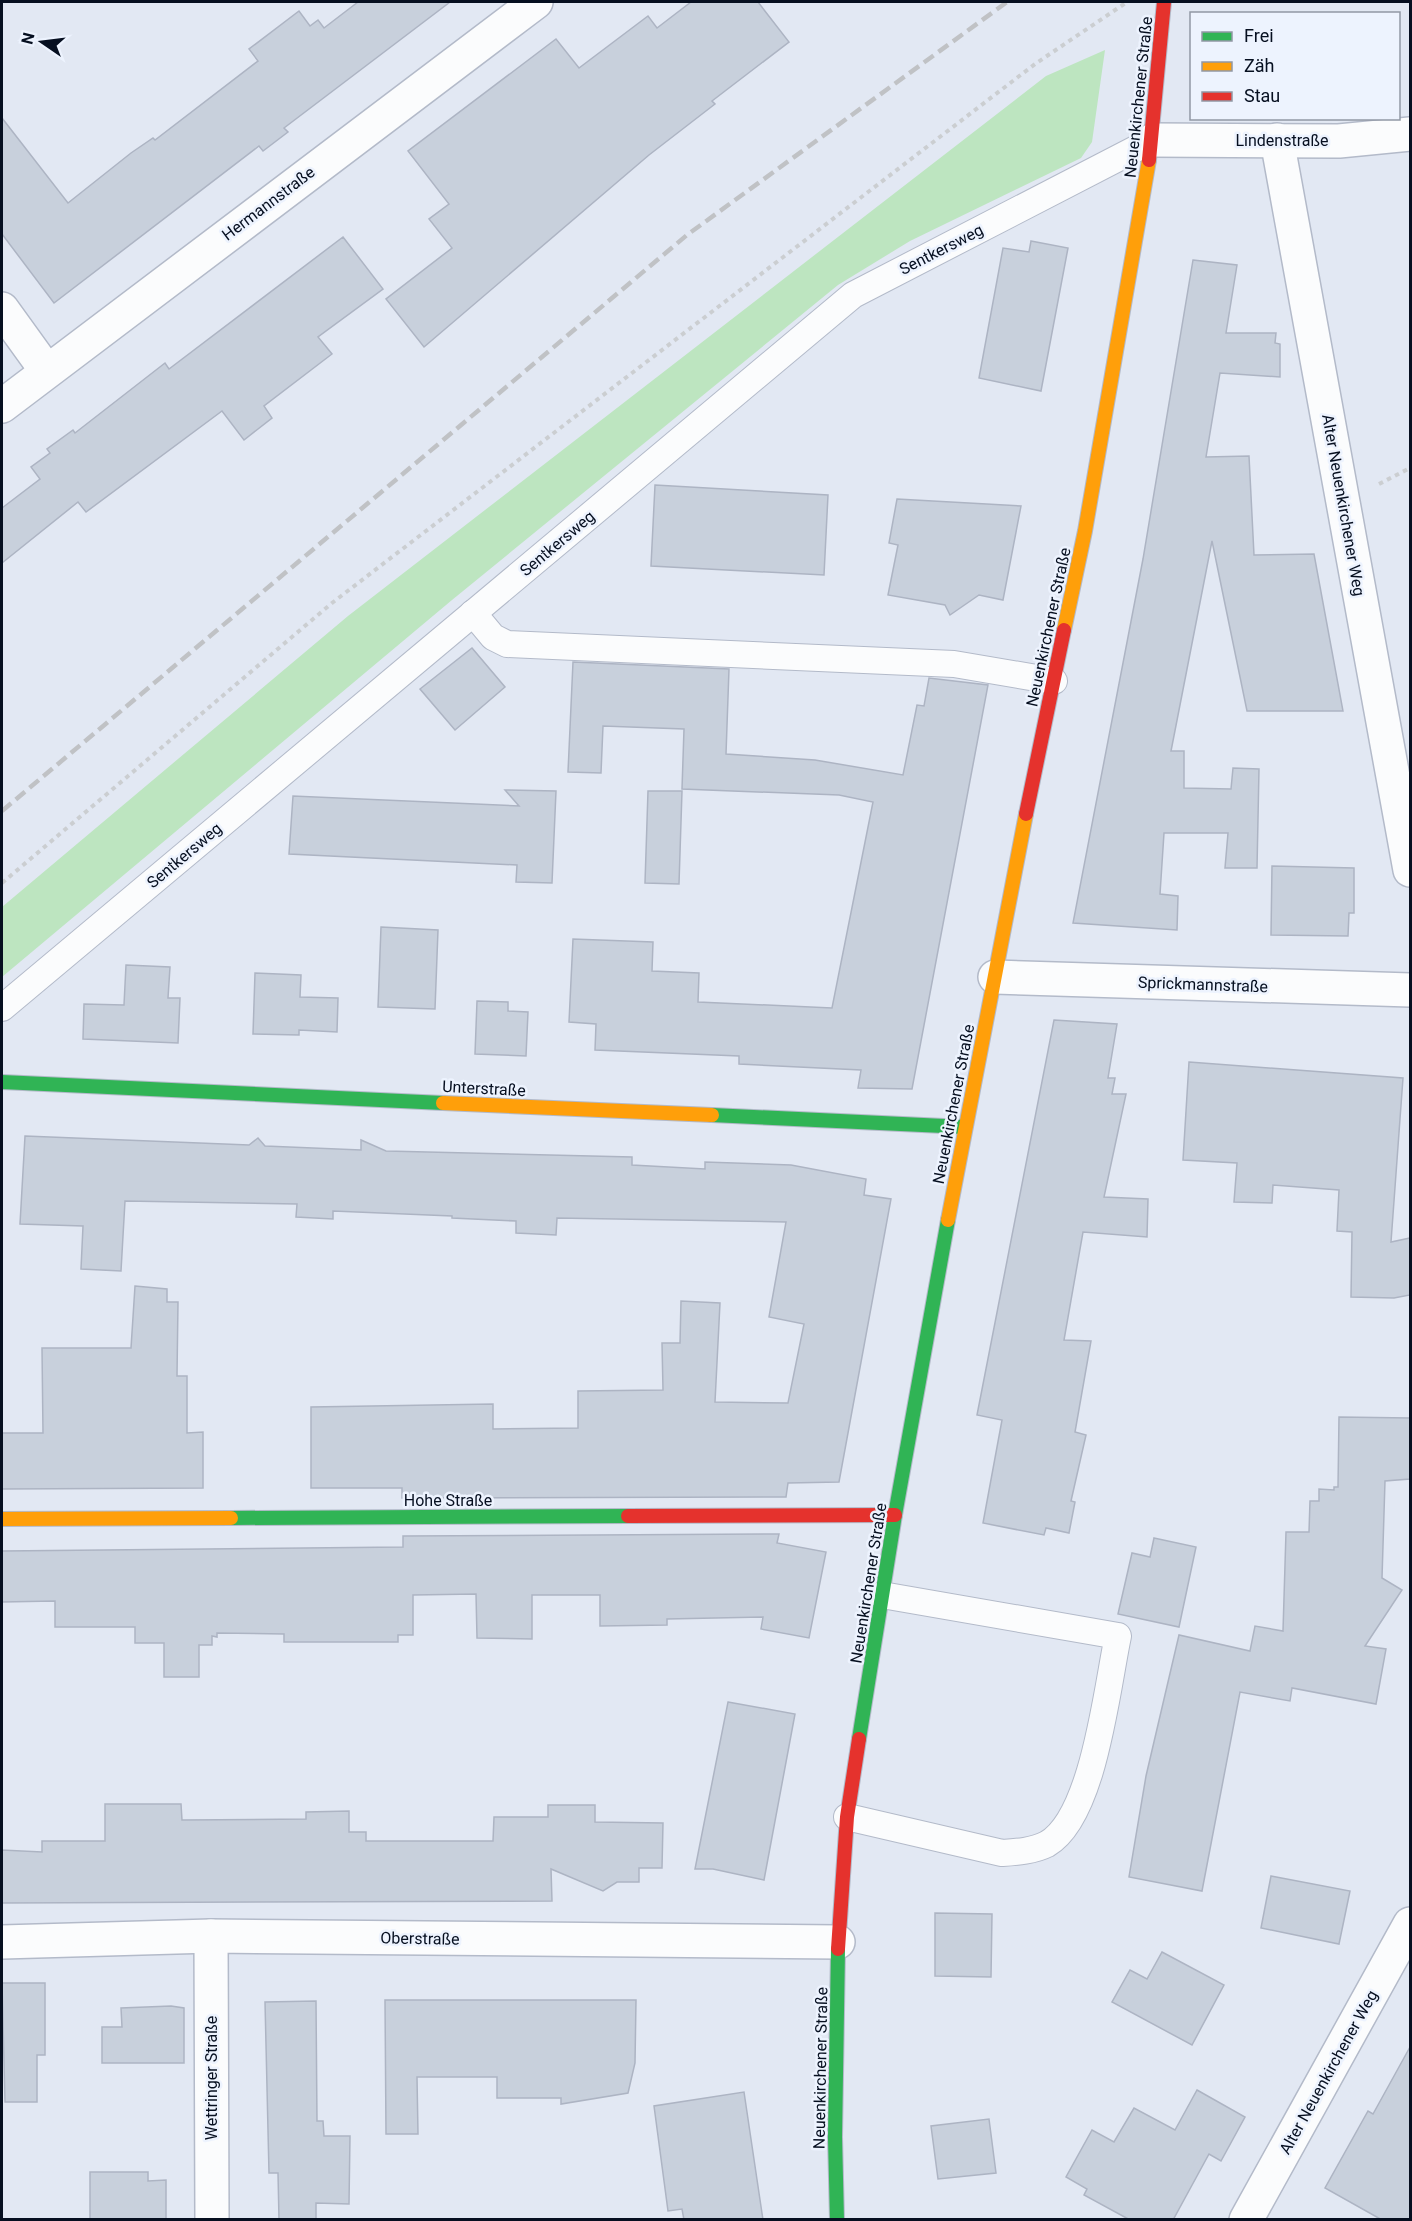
<svg xmlns="http://www.w3.org/2000/svg" width="1412" height="2221" viewBox="0 0 1412 2221" font-family="Roboto,sans-serif">
<rect width="100%" height="100%" fill="#e2e8f3"/>
<path fill="#bde5c0" d="M 1105,50 L 1092,142 L 1081,158 L 910,241 L 838,285 L 452,600 L 2,977 L 2,907 L 348,616 L 1046,76 Z"/>
<g fill="#c8d0dc" stroke="#adb4c3" stroke-width="1.5">
<path d="M 358,2 L 450,2 L 284,128 L 288,132 L 263,151 L 259,146 L 54,303 L 2,234 L 2,118 L 68,203 L 131,153 L 153,138 L 155,140 L 258,61 L 249,49 L 299,11 L 310,26 L 318,20 L 324,28 Z"/>
<path d="M 691,2 L 758,2 L 789,42 L 712,101 L 715,104 L 649,155 L 424,347 L 386,299 L 452,248 L 429,219 L 449,204 L 408,151 L 556,39 L 579,68 L 648,16 L 657,28 Z"/>
<path d="M 343,237 L 383,289 L 318,337 L 332,354 L 264,406 L 272,418 L 244,440 L 222,411 L 86,512 L 78,502 L 2,563 L 2,508 L 40,479 L 31,467 L 50,453 L 47,449 L 73,430 L 75,433 L 165,363 L 169,369 Z"/>
<path d="M 1031,241 L 1068,248 L 1041,391 L 979,378 L 1003,248 L 1029,252 Z"/>
<path d="M 1193,260 L 1237,265 L 1226,333 L 1276,333 L 1275,343 L 1280,344 L 1280,377 L 1220,373 L 1206,457 L 1249,456 L 1254,555 L 1314,554 L 1343,711 L 1247,711 L 1212,541 L 1171,751 L 1184,751 L 1184,788 L 1231,789 L 1233,768 L 1259,769 L 1257,868 L 1225,868 L 1228,833 L 1164,833 L 1160,894 L 1178,896 L 1177,930 L 1073,923 L 1143,559 Z"/>
<path d="M 655,485 L 828,495 L 824,575 L 651,566 Z"/>
<path d="M 897,499 L 1021,506 L 1003,600 L 979,595 L 950,615 L 945,605 L 888,595 L 898,545 L 889,543 Z"/>
<path d="M 472,648 L 505,687 L 455,730 L 420,689 Z"/>
<path d="M 573,662 L 729,669 L 726,754 L 815,760 L 903,775 L 917,705 L 924,706 L 929,678 L 988,685 L 912,1089 L 858,1088 L 861,1070 L 739,1064 L 739,1056 L 595,1050 L 596,1024 L 569,1022 L 573,939 L 653,942 L 652,971 L 699,973 L 698,1002 L 832,1008 L 873,802 L 839,795 L 682,789 L 684,729 L 603,726 L 601,773 L 568,772 Z"/>
<path d="M 505,790 L 556,791 L 552,883 L 516,882 L 517,865 L 289,854 L 293,796 L 519,806 Z"/>
<path d="M 648,791 L 682,791 L 679,884 L 645,883 Z"/>
<path d="M 1272,866 L 1354,868 L 1354,913 L 1349,913 L 1348,936 L 1271,935 Z"/>
<path d="M 381,927 L 438,930 L 435,1009 L 378,1007 Z"/>
<path d="M 126,965 L 170,967 L 168,998 L 180,998 L 178,1043 L 83,1039 L 84,1004 L 124,1005 Z"/>
<path d="M 255,973 L 301,975 L 300,997 L 338,998 L 337,1032 L 299,1030 L 299,1035 L 253,1034 Z"/>
<path d="M 477,1001 L 508,1002 L 508,1011 L 528,1012 L 526,1056 L 475,1054 Z"/>
<path d="M 1054,1020 L 1117,1024 L 1108,1078 L 1115,1078 L 1112,1094 L 1126,1094 L 1104,1197 L 1148,1199 L 1147,1237 L 1083,1232 L 1064,1340 L 1091,1341 L 1075,1432 L 1086,1435 L 1071,1501 L 1075,1502 L 1069,1533 L 1046,1528 L 1044,1535 L 983,1523 L 1002,1420 L 977,1415 Z"/>
<path d="M 1189,1062 L 1403,1078 L 1391,1242 L 1410,1238 L 1410,1295 L 1394,1298 L 1351,1297 L 1352,1232 L 1337,1231 L 1339,1190 L 1273,1185 L 1272,1203 L 1234,1202 L 1237,1163 L 1183,1160 Z"/>
<path d="M 25,1136 L 249,1145 L 258,1138 L 265,1146 L 361,1150 L 361,1140 L 386,1151 L 632,1157 L 632,1165 L 705,1169 L 705,1162 L 791,1165 L 866,1179 L 864,1195 L 891,1199 L 839,1482 L 788,1483 L 786,1497 L 402,1498 L 402,1488 L 311,1488 L 311,1407 L 493,1404 L 493,1429 L 578,1428 L 578,1391 L 663,1390 L 662,1343 L 680,1343 L 681,1301 L 720,1303 L 715,1402 L 788,1403 L 804,1324 L 769,1317 L 786,1222 L 557,1218 L 556,1235 L 516,1233 L 516,1221 L 452,1218 L 452,1216 L 333,1211 L 333,1219 L 296,1217 L 297,1204 L 125,1201 L 121,1271 L 81,1269 L 83,1226 L 20,1224 Z"/>
<path d="M 135,1286 L 167,1289 L 167,1302 L 178,1302 L 177,1376 L 187,1376 L 187,1433 L 203,1432 L 203,1488 L 2,1489 L 2,1433 L 43,1433 L 42,1348 L 131,1348 Z"/>
<path d="M 1339,1417 L 1410,1418 L 1410,1479 L 1385,1481 L 1382,1578 L 1402,1590 L 1365,1646 L 1386,1649 L 1376,1704 L 1292,1688 L 1290,1701 L 1240,1692 L 1202,1891 L 1129,1877 L 1146,1776 L 1179,1635 L 1250,1651 L 1255,1626 L 1283,1631 L 1286,1532 L 1309,1532 L 1310,1501 L 1319,1501 L 1319,1489 L 1334,1490 L 1334,1487 L 1338,1487 Z"/>
<path d="M 779,1534 L 777,1543 L 826,1552 L 809,1638 L 761,1629 L 763,1617 L 667,1619 L 667,1625 L 600,1626 L 600,1595 L 532,1595 L 532,1639 L 477,1638 L 476,1594 L 413,1595 L 413,1635 L 398,1635 L 398,1642 L 284,1642 L 284,1634 L 217,1633 L 217,1637 L 212,1636 L 212,1645 L 199,1645 L 199,1677 L 164,1677 L 164,1643 L 135,1643 L 135,1627 L 55,1627 L 55,1601 L 2,1602 L 2,1551 L 403,1547 L 403,1536 Z"/>
<path d="M 1154,1538 L 1196,1547 L 1179,1627 L 1118,1614 L 1132,1553 L 1150,1557 Z"/>
<path d="M 728,1702 L 795,1714 L 764,1880 L 713,1869 L 695,1869 Z"/>
<path d="M 105,1804 L 181,1804 L 182,1820 L 306,1819 L 306,1812 L 349,1811 L 349,1832 L 366,1832 L 366,1841 L 493,1841 L 494,1817 L 548,1817 L 548,1805 L 595,1805 L 595,1822 L 663,1823 L 662,1868 L 639,1868 L 639,1882 L 617,1882 L 603,1891 L 551,1869 L 552,1901 L 2,1903 L 2,1850 L 42,1852 L 42,1841 L 105,1841 Z"/>
<path d="M 1271,1876 L 1350,1891 L 1339,1944 L 1261,1928 Z"/>
<path d="M 935,1913 L 992,1914 L 991,1977 L 935,1976 Z"/>
<path d="M 1162,1952 L 1224,1985 L 1192,2045 L 1112,2002 L 1130,1970 L 1147,1979 Z"/>
<path d="M 2,1983 L 45,1983 L 45,2055 L 37,2055 L 37,2102 L 5,2102 Z"/>
<path d="M 385,2000 L 636,2000 L 635,2063 L 628,2093 L 561,2104 L 561,2098 L 497,2098 L 497,2077 L 417,2077 L 418,2134 L 386,2134 Z"/>
<path d="M 316,2001 L 317,2121 L 323,2121 L 324,2136 L 350,2136 L 349,2204 L 316,2203 L 316,2220 L 279,2220 L 278,2173 L 269,2173 L 265,2002 Z"/>
<path d="M 171,2006 L 184,2008 L 184,2063 L 102,2063 L 102,2027 L 122,2027 L 121,2008 Z"/>
<path d="M 1410,2047 L 1410,2220 L 1382,2220 L 1325,2188 L 1368,2111 L 1373,2114 Z"/>
<path d="M 1197,2090 L 1245,2117 L 1221,2161 L 1209,2154 L 1173,2220 L 1130,2220 L 1084,2195 L 1087,2189 L 1066,2177 L 1092,2130 L 1114,2142 L 1134,2108 L 1175,2130 Z"/>
<path d="M 744,2092 L 763,2220 L 684,2220 L 682,2209 L 668,2211 L 654,2106 Z"/>
<path d="M 989,2119 L 996,2173 L 938,2179 L 931,2126 Z"/>
<path d="M 90,2172 L 148,2172 L 148,2181 L 166,2180 L 166,2220 L 90,2220 Z"/>
</g>
<g fill="none" stroke-linecap="round" stroke-linejoin="round">
<defs>
<g id="lane">
<path d="M 473,613 L 493,637 L 507,644 L 954,664 L 1054,681"/>
<path d="M 2,1008 L 853,295 L 1153,140"/>
<path d="M 847,1817 L 1002,1853 C 1017,1852 1033,1851 1047,1844 C 1094,1817 1107,1687 1118,1636 L 882,1595"/>
</g>
<g id="street">
<path d="M 1153,140 L 1339,141 L 1410,134"/>
<path d="M 1277,140 L 1410,870"/>
<path d="M 2,309 L 46,370"/>
<path d="M 2,406 L 536,2"/>
<path d="M 995,977 L 1410,990"/>
<path d="M 211,1936 L 212,2220"/>
<path d="M 2,1942 L 211,1936 L 838,1942"/>
<path d="M 1246,2220 L 1410,1924"/>
</g>
<g id="fast">
<path d="M 2,1082 L 443,1103"/>
<path d="M 712,1115 L 965,1127"/>
<path d="M 231,1518 L 628,1516"/>
<path d="M 859,1739 L 895,1515 L 948,1220"/>
<path d="M 837,2220 L 835,2137 L 838,1949"/>
</g>
<g id="slow">
<path d="M 1064,630 L 1085,531 L 1149,160"/>
<path d="M 443,1103 L 712,1115"/>
<path d="M 948,1220 L 1026,814"/>
<path d="M 2,1519 L 231,1518"/>
</g>
<g id="jam">
<path d="M 1149,160 L 1164,2"/>
<path d="M 1026,814 L 1064,630"/>
<path d="M 628,1516 L 895,1515"/>
<path d="M 838,1949 L 847,1817 L 859,1739"/>
</g>
</defs>
<use href="#lane" stroke="#b3bac9" stroke-width="28"/>
<use href="#street" stroke="#b3bac9" stroke-width="36"/>
<use href="#fast" stroke="#b3bac9" stroke-width="16"/>
<use href="#slow" stroke="#b3bac9" stroke-width="16"/>
<use href="#jam" stroke="#b3bac9" stroke-width="16"/>
<g stroke="#cbced1" stroke-width="4" stroke-dasharray="4.5 4.5" stroke-linecap="butt">
<path d="M 1379,484 L 1410,468"/>
<path d="M 2,883 L 332,603 L 1035,64 L 1127,2"/>
</g>
<use href="#lane" stroke="#fbfcfd" stroke-width="26"/>
<use href="#street" stroke="#fbfcfd" stroke-width="33"/>
<use href="#fast" stroke="#30b455" stroke-width="14"/>
<use href="#slow" stroke="#ff9f0a" stroke-width="14"/>
<use href="#jam" stroke="#e5322d" stroke-width="14"/>
<path stroke="#c0c2c5" stroke-width="4.5" stroke-dasharray="12 6" stroke-linecap="butt" d="M 2,811 L 687,235 L 1007,2"/>
</g>
<g text-anchor="middle" stroke-width="5" stroke-linejoin="round" paint-order="stroke">
<g font-size="16" fill="#060f20" stroke="#edf3fe">
<text transform="translate(1138 97) rotate(-84)" y="6">Neuenkirchener Straße</text>
<text x="1282" y="146">Lindenstraße</text>
<text transform="translate(268 203) rotate(-37)" y="6">Hermannstraße</text>
<text transform="translate(941 249) rotate(-27)" y="6">Sentkersweg</text>
<text transform="translate(1344 505) rotate(80)" y="6">Alter Neuenkirchener Weg</text>
<text transform="translate(557 543) rotate(-40)" y="6">Sentkersweg</text>
<text transform="translate(1048 627) rotate(-78)" y="6">Neuenkirchener Straße</text>
<text transform="translate(184 855) rotate(-40)" y="6">Sentkersweg</text>
<text transform="translate(1203 984) rotate(2)" y="6">Sprickmannstraße</text>
<text transform="translate(484 1088) rotate(3)" y="6">Unterstraße</text>
<text transform="translate(953 1104) rotate(-79)" y="6">Neuenkirchener Straße</text>
<text x="448" y="1506">Hohe Straße</text>
<text transform="translate(868 1583) rotate(-81)" y="6">Neuenkirchener Straße</text>
<text transform="translate(420 1938) rotate(1)" y="6">Oberstraße</text>
<text transform="translate(820 2068) rotate(-89)" y="6">Neuenkirchener Straße</text>
<text transform="translate(1328 2072) rotate(-61)" y="6">Alter Neuenkirchener Weg</text>
<text transform="translate(211 2078) rotate(-90)" y="6">Wettringer Straße</text>
</g>
</g>
<rect width="1412" height="2221" fill="none" stroke="#060f20" stroke-width="6"/>
<rect x="1190" y="12" width="210" height="108" fill="#edf3fe" stroke="#9198a5" stroke-width="1.5"/>
<rect x="1202" y="32" width="30" height="9" fill="#30b455" stroke="#9198a5" stroke-width="1.5"/>
<text x="1244" y="42" font-size="18" fill="#060f20">Frei</text>
<rect x="1202" y="62" width="30" height="9" fill="#ff9f0a" stroke="#9198a5" stroke-width="1.5"/>
<text x="1244" y="72" font-size="18" fill="#060f20">Zäh</text>
<rect x="1202" y="92" width="30" height="9" fill="#e5322d" stroke="#9198a5" stroke-width="1.5"/>
<text x="1244" y="102" font-size="18" fill="#060f20">Stau</text>
<g transform="translate(42 42) rotate(284)" stroke="#edf3fe" stroke-width="4.5" paint-order="stroke">
<path d="M0-4.5L10 22L0 15L-10 22Z" fill="#060f20"/>
<text y="-9" font-size="16" font-weight="bold" text-anchor="middle" fill="#060f20">N</text>
</g>
</svg>
